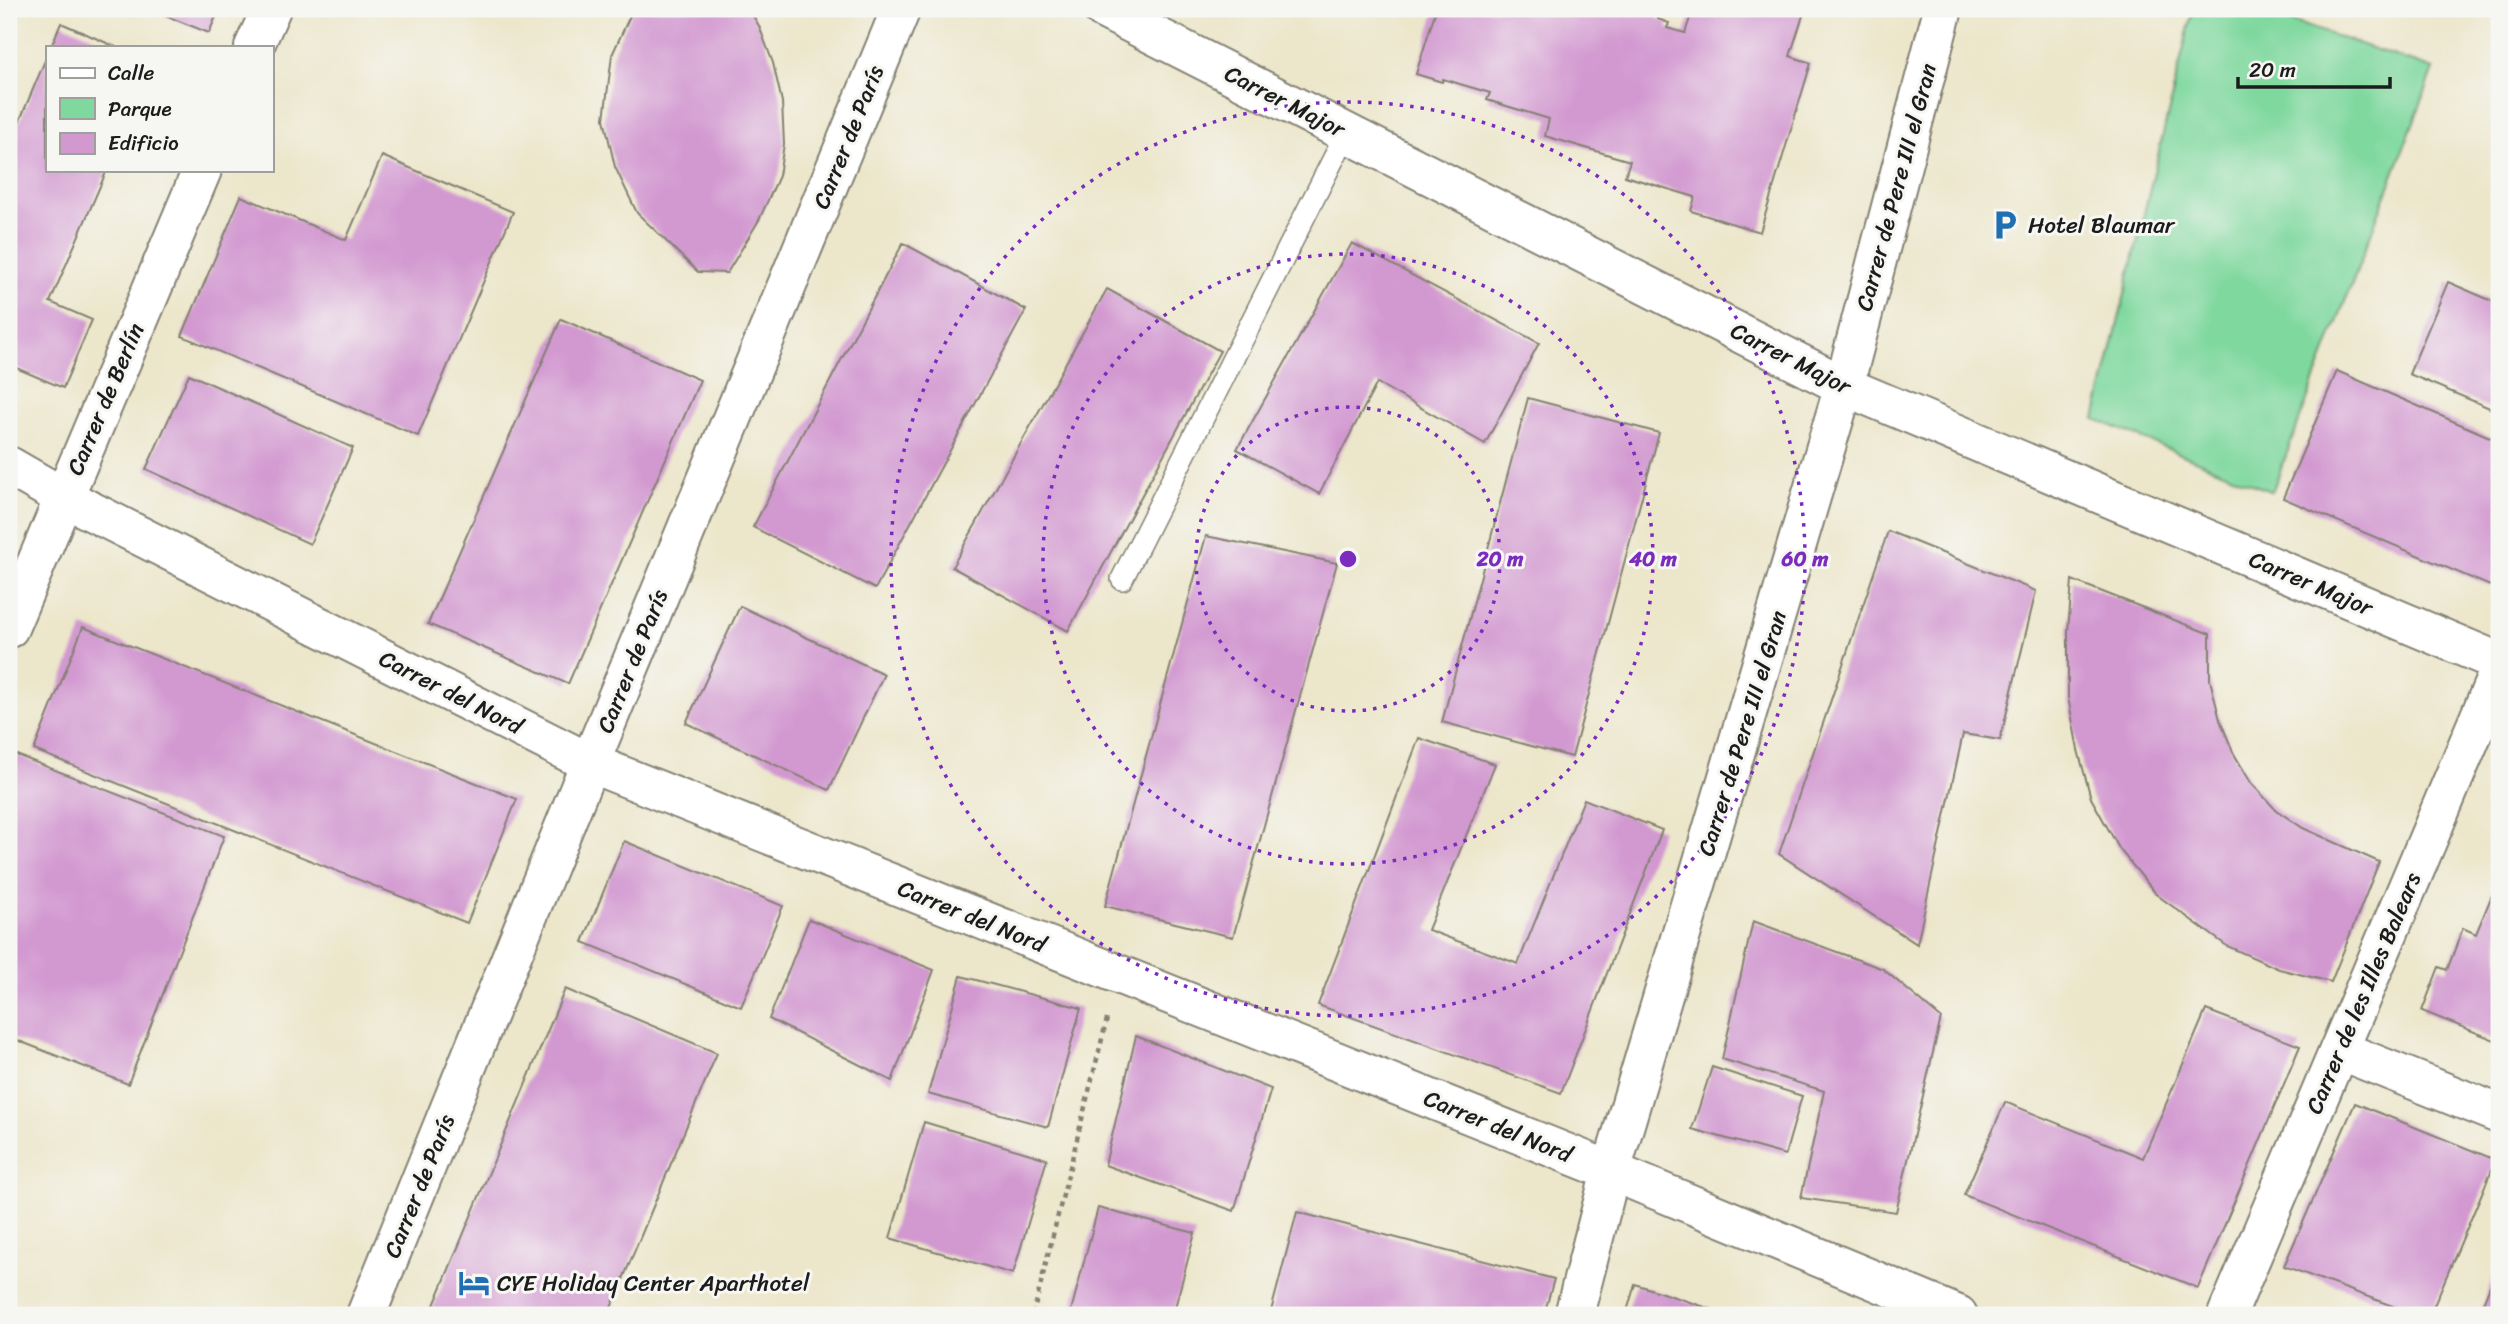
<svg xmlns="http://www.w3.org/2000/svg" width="2508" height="1324" viewBox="0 0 2508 1324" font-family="Sriracha,sans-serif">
<rect width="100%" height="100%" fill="#f6f6f2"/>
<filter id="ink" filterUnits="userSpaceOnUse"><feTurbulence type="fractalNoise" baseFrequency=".0143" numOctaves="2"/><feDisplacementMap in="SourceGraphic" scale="14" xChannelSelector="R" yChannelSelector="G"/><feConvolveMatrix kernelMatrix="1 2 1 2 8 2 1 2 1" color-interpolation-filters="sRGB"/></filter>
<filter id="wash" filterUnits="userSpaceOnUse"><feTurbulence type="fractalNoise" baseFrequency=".00686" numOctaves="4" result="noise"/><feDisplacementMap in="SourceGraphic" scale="28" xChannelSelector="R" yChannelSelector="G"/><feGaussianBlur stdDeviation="1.57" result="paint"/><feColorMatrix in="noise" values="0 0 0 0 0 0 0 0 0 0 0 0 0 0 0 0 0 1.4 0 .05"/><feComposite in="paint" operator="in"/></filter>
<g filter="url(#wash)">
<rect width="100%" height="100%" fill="#ece6ca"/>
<path fill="#7fd89e" stroke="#4e7a5d" stroke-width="2" d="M 2193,9 L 2255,9 L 2434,69 L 2272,492 L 2095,419 Z"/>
<g id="blocks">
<g fill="#d298d0">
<path d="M 149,9 L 219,9 L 209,33 Z"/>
<path d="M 633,9 L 749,9 L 759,26 L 773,63 L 782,102 L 784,144 L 779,176 L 759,220 L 727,273 L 698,272 L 637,213 L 615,167 L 604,119 L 612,55 Z"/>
<path d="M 1436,9 L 1643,9 L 1659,13 L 1658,19 L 1669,23 L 1667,28 L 1685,33 L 1693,9 L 1805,9 L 1790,56 L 1811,63 L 1760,232 L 1691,211 L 1695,197 L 1625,176 L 1630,161 L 1545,136 L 1549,119 L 1487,100 L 1490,93 L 1443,79 L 1442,82 L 1416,74 Z"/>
<path d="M 61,23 L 116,47 L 51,47 Z"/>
<path d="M 47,56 L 47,170 L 107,170 L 50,302 L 92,320 L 63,388 L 9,365 L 9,146 Z"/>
<path d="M 382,156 L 513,212 L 418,436 L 182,336 L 241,196 L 346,240 Z"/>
<path d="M 903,243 L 1026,310 L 875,589 L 753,527 Z"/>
<path d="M 1352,243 L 1539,343 L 1485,444 L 1377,383 L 1319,494 L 1237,449 Z"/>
<path d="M 2448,282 L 2499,304 L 2499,412 L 2409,374 Z"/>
<path d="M 1107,289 L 1220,351 L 1068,631 L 952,567 Z"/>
<path d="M 561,319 L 700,380 L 568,684 L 428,624 Z"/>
<path d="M 2337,371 L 2499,441 L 2499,564 L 2490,586 L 2283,498 Z"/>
<path d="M 189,374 L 353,448 L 310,544 L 146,469 Z"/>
<path d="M 1528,398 L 1659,433 L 1572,757 L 1442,722 Z"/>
<path d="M 1888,531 L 2036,591 L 2000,740 L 1963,734 L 1917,944 L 1779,854 Z"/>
<path d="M 1206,536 L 1337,563 L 1233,937 L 1105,906 Z"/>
<path d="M 2072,580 L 2210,634 L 2210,680 L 2220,720 L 2233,752 L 2251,783 L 2276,810 L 2303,828 L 2379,862 L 2331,982 L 2279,969 L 2227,946 L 2157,895 L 2120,850 L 2091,798 L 2078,750 L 2068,697 L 2068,632 Z"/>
<path d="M 740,606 L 884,674 L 829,790 L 686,723 Z"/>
<path d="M 83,627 L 517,799 L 467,923 L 34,750 Z"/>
<path d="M 1419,738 L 1495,764 L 1428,930 L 1518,964 L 1584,799 L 1662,830 L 1561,1093 L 1318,1005 Z"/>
<path d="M 9,752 L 224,836 L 128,1084 L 9,1037 Z"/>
<path d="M 624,841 L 783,906 L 741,1007 L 583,942 Z"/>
<path d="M 2499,878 L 2499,1036 L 2497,1041 L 2422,1011 L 2439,967 L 2447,970 L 2463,928 L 2476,934 Z"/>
<path d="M 809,919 L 934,970 L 892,1081 L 769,1019 Z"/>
<path d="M 1753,921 L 1883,969 L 1941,1018 L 1896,1212 L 1801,1198 L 1824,1091 L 1722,1059 Z"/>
<path d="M 961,976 L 1081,1008 L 1048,1127 L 928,1094 Z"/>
<path d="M 565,989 L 717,1053 L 608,1315 L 430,1315 Z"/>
<path d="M 2206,1010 L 2300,1046 L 2198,1288 L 1964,1195 L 2005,1102 L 2143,1158 Z"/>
<path d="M 1136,1036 L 1271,1089 L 1234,1211 L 1105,1165 Z"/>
<path d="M 1712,1067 L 1802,1096 L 1785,1155 L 1692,1129 Z"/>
<path d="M 2355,1103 L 2496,1160 L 2430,1315 L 2417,1315 L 2284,1266 Z"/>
<path d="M 924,1122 L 1047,1159 L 1013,1274 L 890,1238 Z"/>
<path d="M 1098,1208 L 1195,1233 L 1173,1315 L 1070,1315 Z"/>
<path d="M 1297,1212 L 1554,1279 L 1544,1315 L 1270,1315 Z"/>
<path d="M 2499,1264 L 2499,1315 L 2478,1315 Z"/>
<path d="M 1635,1284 L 1729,1315 L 1626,1315 Z"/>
</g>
</g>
</g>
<g filter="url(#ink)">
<use href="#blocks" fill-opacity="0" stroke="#848173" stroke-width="2"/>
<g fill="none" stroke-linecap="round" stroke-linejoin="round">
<defs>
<path id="service" d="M 1122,579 L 1347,132"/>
<g id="minor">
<path d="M 1103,9 L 1844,386 L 2499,662"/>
<path d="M 254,47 L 271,9"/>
<path d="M 9,466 L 63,497 L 590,763 L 1611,1171 L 1958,1315"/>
<path d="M 9,628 L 202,170"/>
<path d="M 2339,1050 L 2499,1114"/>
<path d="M 366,1315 L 590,763 L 901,9"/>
<path d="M 1574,1315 L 1611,1171 L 1844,386 L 1943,9"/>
<path d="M 2227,1315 L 2499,671"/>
</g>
</defs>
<use href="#service" stroke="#848173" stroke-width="24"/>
<use href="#minor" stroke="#848173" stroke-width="42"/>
<path stroke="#848173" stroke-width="4.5" stroke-dasharray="5 5" stroke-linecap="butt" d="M 1033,1315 L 1107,1019"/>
<use href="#service" stroke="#fff" stroke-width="21"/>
<use href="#minor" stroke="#fff" stroke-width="38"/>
</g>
</g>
<g fill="none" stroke="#7b2cbf" stroke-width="3.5" stroke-dasharray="3.5 7">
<circle cx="1348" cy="559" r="152"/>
<circle cx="1348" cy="559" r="305"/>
<circle cx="1348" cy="559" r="457"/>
</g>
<defs>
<symbol id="parking-bare" viewBox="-9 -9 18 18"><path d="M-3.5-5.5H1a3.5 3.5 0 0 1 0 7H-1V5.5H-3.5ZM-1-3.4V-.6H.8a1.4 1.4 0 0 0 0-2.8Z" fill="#1f6fb2" stroke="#f6f6f2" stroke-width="2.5" paint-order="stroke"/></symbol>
<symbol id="hotel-bare" viewBox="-9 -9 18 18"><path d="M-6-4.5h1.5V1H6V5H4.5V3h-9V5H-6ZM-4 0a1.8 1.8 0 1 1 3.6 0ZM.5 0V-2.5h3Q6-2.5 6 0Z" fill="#1f6fb2" stroke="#f6f6f2" stroke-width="2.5" paint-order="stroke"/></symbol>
</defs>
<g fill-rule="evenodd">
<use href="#parking-bare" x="1983" y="203" width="44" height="44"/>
<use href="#hotel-bare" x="452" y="1261" width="44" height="44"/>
</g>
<g text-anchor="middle" stroke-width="6" stroke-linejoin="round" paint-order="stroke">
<g font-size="23" fill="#1c1c1c" stroke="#f6f6f2">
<text transform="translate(1285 101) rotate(27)" y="8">Carrer Major</text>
<text transform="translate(848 137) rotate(-68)" y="8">Carrer de París</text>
<text transform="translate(1896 187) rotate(-75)" y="8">Carrer de Pere III el Gran</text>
<text transform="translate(1791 358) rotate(27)" y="8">Carrer Major</text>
<text transform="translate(105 399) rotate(-67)" y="8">Carrer de Berlín</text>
<text transform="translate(2311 583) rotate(23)" y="8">Carrer Major</text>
<text transform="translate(632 661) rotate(-68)" y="8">Carrer de París</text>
<text transform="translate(451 692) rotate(27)" y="8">Carrer del Nord</text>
<text transform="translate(1742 733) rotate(-73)" y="8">Carrer de Pere III el Gran</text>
<text transform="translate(972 916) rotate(22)" y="8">Carrer del Nord</text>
<text transform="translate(2363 993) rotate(-67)" y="8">Carrer de les Illes Balears</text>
<text transform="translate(1498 1126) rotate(22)" y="8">Carrer del Nord</text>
<text transform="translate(419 1186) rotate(-68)" y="8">Carrer de París</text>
</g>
<g font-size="23" fill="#1c1c1c" stroke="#f6f6f2" text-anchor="start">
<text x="2028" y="233">Hotel Blaumar</text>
<text x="497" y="1291">CYE Holiday Center Aparthotel</text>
</g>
</g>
<circle cx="1348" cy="559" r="10" fill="#7b2cbf" stroke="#f6f6f2" stroke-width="3.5"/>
<g font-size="21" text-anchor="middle" font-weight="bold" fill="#7b2cbf" stroke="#f6f6f2" stroke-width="6" stroke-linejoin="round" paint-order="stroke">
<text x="1500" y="566">20 m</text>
<text x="1653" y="566">40 m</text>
<text x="1805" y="566">60 m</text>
</g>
<rect width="2508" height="1324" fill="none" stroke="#f6f6f2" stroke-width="35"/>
<rect x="46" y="46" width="228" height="126" fill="#f6f6f2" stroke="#9f9f9c" stroke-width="2"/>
<rect x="60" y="68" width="35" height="10" fill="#ffffff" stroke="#9f9f9c" stroke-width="2"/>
<text x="108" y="80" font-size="21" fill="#1c1c1c">Calle</text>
<rect x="60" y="98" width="35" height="21" fill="#7fd89e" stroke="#9f9f9c" stroke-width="2"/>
<text x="108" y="116" font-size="21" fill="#1c1c1c">Parque</text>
<rect x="60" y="133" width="35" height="21" fill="#d298d0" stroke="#9f9f9c" stroke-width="2"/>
<text x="108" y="150" font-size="21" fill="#1c1c1c">Edificio</text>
<path d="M2238 77v10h152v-10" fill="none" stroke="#1c1c1c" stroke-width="3.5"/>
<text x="2249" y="77" font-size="21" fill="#1c1c1c" stroke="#f6f6f2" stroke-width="5" paint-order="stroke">20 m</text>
</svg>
